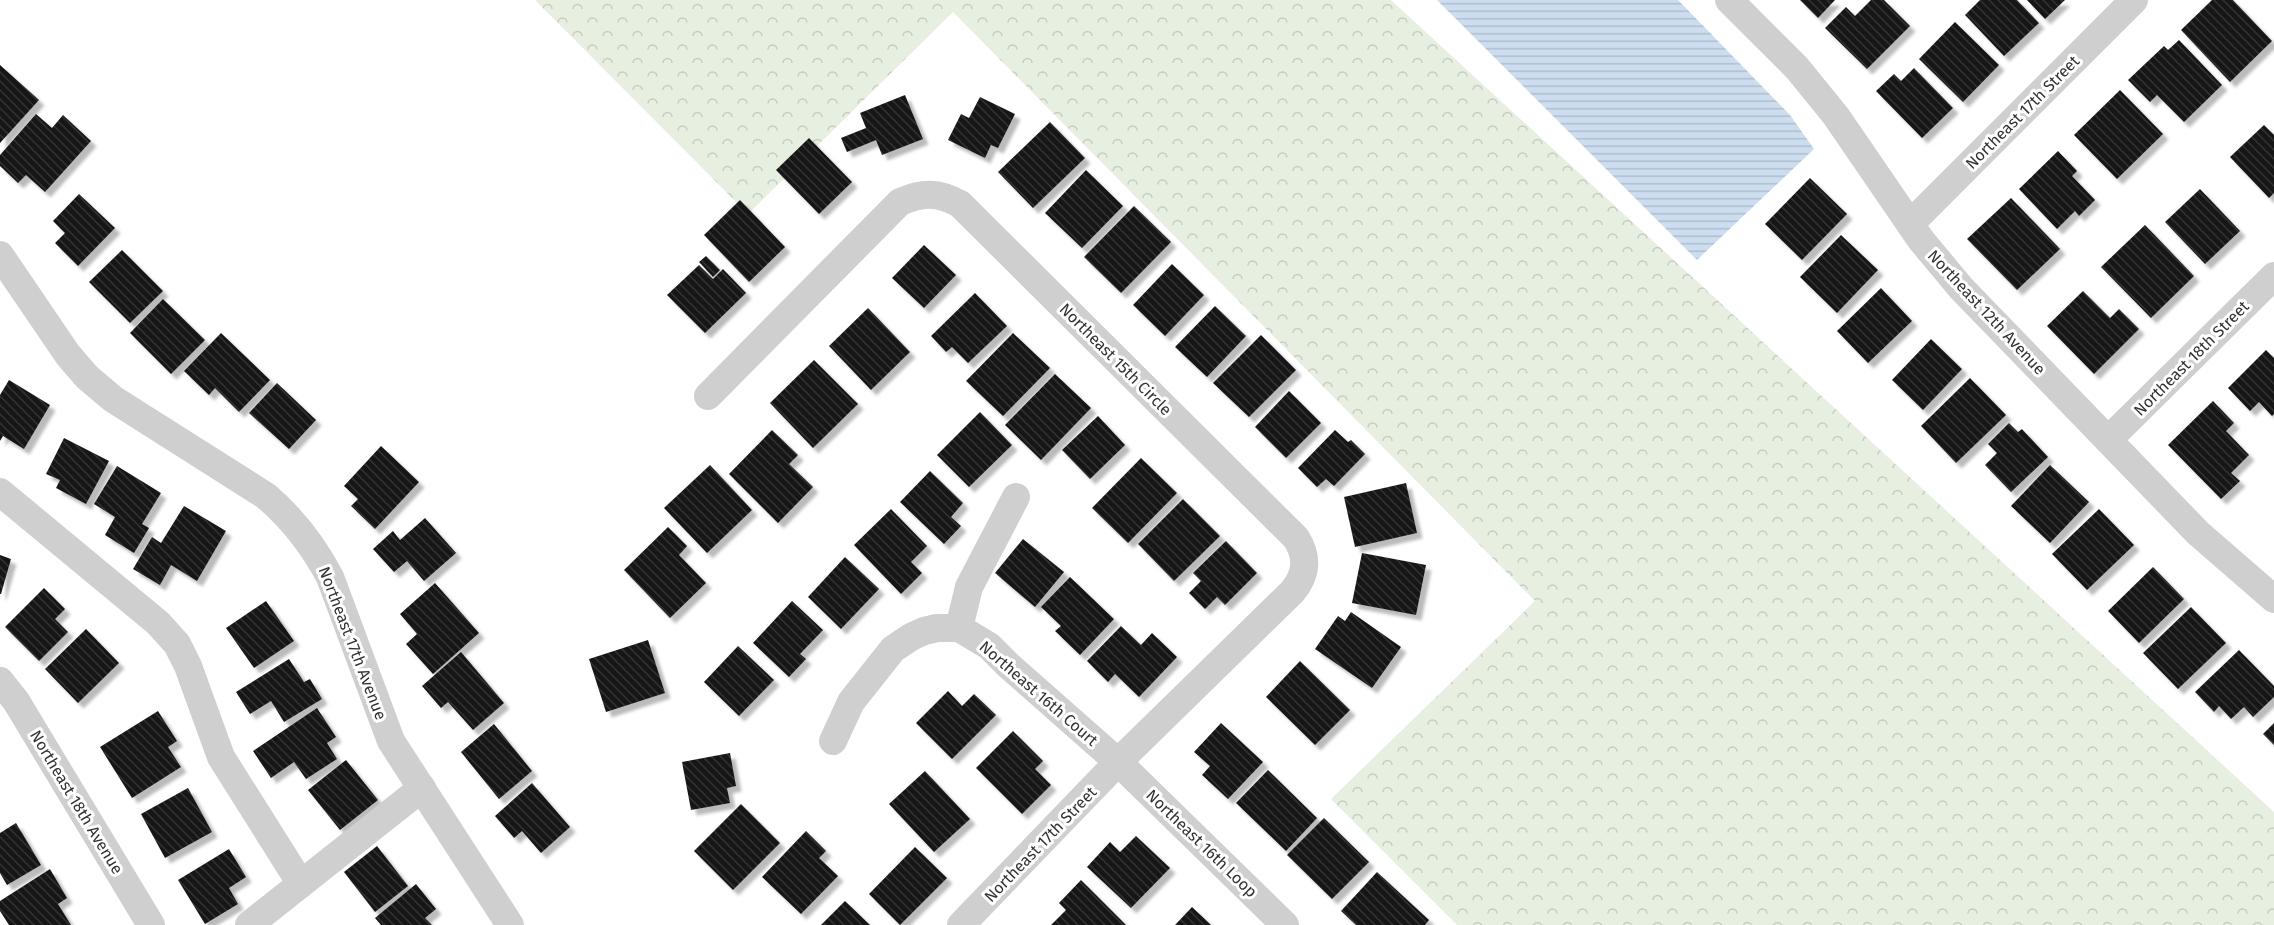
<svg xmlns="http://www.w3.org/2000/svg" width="2274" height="925" viewBox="0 0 2274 925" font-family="'Fira Sans',sans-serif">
<defs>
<pattern id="forest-crowns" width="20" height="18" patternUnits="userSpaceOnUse" patternTransform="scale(1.5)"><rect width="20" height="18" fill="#e6efe0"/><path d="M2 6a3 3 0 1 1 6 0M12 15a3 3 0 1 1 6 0" fill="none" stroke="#c6cdc1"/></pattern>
<pattern id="water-rules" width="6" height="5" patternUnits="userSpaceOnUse" patternTransform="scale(1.5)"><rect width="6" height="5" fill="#ccddef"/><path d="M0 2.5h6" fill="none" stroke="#b0becd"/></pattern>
<pattern id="building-back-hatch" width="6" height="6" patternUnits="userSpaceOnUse" patternTransform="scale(1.5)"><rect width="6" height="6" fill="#191919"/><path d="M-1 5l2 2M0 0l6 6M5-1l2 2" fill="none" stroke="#323232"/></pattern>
<filter id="shadow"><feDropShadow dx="5.5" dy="5.5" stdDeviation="1.5" flood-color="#0004"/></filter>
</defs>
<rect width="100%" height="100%" fill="#fff"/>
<path fill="url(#forest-crowns)" d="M 535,0 L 1391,0 L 2274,812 L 2274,925 L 1457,925 L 1331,799 L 1535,601 L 953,12 L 748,214 Z"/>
<path fill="url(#water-rules)" d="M 1437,0 L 1678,0 L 1790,115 L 1814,149 L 1697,260 Z"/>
<g fill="url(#building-back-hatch)" filter="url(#shadow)">
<path d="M 1800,0 L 1835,0 L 1818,18 Z"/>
<path d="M 1871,0 L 1884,0 L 1910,26 L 1867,69 L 1825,28 L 1846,7 L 1855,16 Z"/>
<path d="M 1980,0 L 2017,0 L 2039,23 L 2004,56 L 1965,15 Z"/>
<path d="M 2027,0 L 2065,0 L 2045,19 Z"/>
<path d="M 2212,0 L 2233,0 L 2272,41 L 2230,82 L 2181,30 Z"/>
<path d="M 1955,22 L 1999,65 L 1963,102 L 1919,59 Z"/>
<path d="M 2179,40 L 2222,85 L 2184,122 L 2157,95 L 2150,102 L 2128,80 L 2164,46 L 2168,50 Z"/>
<path d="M 0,65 L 39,100 L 0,143 Z"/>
<path d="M 1914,68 L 1953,108 L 1922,138 L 1876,91 L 1894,74 L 1901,81 Z"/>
<path d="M 2120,90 L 2163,134 L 2117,179 L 2074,135 Z"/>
<path d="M 905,95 L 923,139 L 882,155 L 876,140 L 847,152 L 841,138 L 866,128 L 860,113 Z"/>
<path d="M 980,97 L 1015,114 L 998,148 L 991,145 L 985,158 L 948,140 L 961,114 L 969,118 Z"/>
<path d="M 36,114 L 52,128 L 63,115 L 91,141 L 45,192 L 26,175 L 18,183 L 0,166 L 0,155 Z"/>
<path d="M 1050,122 L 1085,158 L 1033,208 L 998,172 Z"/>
<path d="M 2264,125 L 2274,135 L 2274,193 L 2269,198 L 2230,157 Z"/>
<path d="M 809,138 L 852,182 L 819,214 L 776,170 Z"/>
<path d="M 2058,151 L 2077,171 L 2072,176 L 2095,200 L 2079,216 L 2075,211 L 2057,229 L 2019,189 Z"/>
<path d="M 1086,170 L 1123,206 L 1082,248 L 1045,213 Z"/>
<path d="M 1810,178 L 1847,214 L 1802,260 L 1765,224 Z"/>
<path d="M 2200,189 L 2240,231 L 2205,264 L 2165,222 Z"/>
<path d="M 79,194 L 115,228 L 78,266 L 55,243 L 65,233 L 53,221 Z"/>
<path d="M 2011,198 L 2060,249 L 2017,290 L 1967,239 Z"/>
<path d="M 740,200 L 785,247 L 749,282 L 704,235 Z"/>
<path d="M 1134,206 L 1171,242 L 1121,293 L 1084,257 Z"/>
<path d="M 2145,225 L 2194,276 L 2151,318 L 2101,267 Z"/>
<path d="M 1841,235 L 1878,270 L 1837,313 L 1800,277 Z"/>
<path d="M 924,245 L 956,275 L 924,308 L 892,278 Z"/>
<path d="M 122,250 L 163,291 L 130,323 L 89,282 Z"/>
<path d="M 706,256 L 720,270 L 713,277 L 699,262 Z"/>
<path d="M 1172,264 L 1204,295 L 1165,336 L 1133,305 Z"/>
<path d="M 699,265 L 713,279 L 723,269 L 746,293 L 705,333 L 667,295 Z"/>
<path d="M 1881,288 L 1912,321 L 1868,363 L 1837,331 Z"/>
<path d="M 2083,291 L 2110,318 L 2119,309 L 2139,329 L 2094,374 L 2047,326 Z"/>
<path d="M 975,293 L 1007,326 L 968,363 L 952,347 L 946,352 L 931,336 Z"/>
<path d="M 163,299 L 205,340 L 171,374 L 130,333 Z"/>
<path d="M 1215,306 L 1246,336 L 1207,377 L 1175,347 Z"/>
<path d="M 868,308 L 910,352 L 871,390 L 829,346 Z"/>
<path d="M 221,333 L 270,380 L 239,412 L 215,388 L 209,395 L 184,371 Z"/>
<path d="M 1013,333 L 1050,368 L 1003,416 L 966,381 Z"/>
<path d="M 1261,335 L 1296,370 L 1249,417 L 1213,383 Z"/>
<path d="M 1931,339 L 1962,369 L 1923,410 L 1892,380 Z"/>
<path d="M 2266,350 L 2274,358 L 2274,414 L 2272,416 L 2259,402 L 2250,411 L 2228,388 Z"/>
<path d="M 814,360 L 858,404 L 813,448 L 770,403 Z"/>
<path d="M 1055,374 L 1091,408 L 1041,460 L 1005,425 Z"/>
<path d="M 1970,378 L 2006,415 L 1956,463 L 1921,426 Z"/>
<path d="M 9,380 L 50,405 L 24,449 L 3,436 L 0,441 L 0,395 Z"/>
<path d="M 277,383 L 316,420 L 289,449 L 249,413 Z"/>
<path d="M 1289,391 L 1321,423 L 1286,458 L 1255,427 Z"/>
<path d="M 2213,401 L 2234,423 L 2226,431 L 2249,455 L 2231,473 L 2240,481 L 2221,499 L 2168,445 Z"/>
<path d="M 980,412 L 1012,445 L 969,487 L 937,455 Z"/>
<path d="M 1098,416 L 1125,445 L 1090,479 L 1062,450 Z"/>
<path d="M 2009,423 L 2018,432 L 2022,429 L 2048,457 L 2011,492 L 1985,465 L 1997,453 L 1988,444 Z"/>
<path d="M 772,430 L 798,455 L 789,464 L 813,487 L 778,523 L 729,474 Z"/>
<path d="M 1335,430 L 1348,442 L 1351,440 L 1365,454 L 1334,486 L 1326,479 L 1317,487 L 1298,468 Z"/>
<path d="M 64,438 L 109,461 L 86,504 L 56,488 L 60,480 L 46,474 Z"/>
<path d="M 381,446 L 419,482 L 375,529 L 351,506 L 358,499 L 344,486 Z"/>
<path d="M 1141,458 L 1177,493 L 1128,543 L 1092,508 Z"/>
<path d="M 710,465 L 752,510 L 707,553 L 664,508 Z"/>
<path d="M 2050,465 L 2089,502 L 2050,543 L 2011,506 Z"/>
<path d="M 117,466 L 161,493 L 142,524 L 149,528 L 134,553 L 105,535 L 115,517 L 94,504 Z"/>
<path d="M 930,471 L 963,503 L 951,517 L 961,526 L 944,544 L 900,502 Z"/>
<path d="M 1406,483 L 1417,533 L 1355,547 L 1344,497 Z"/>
<path d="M 1183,499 L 1220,536 L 1174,581 L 1138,544 Z"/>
<path d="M 184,506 L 226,531 L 197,581 L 171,565 L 160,585 L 133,569 L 152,537 L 161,543 Z"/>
<path d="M 891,509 L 927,546 L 911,562 L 922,573 L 901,594 L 854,545 Z"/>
<path d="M 2099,509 L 2134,545 L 2087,590 L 2052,554 Z"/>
<path d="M 425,518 L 456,553 L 424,581 L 407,561 L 394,572 L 373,549 L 393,531 L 400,540 Z"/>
<path d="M 668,527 L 687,546 L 679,555 L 706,583 L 670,618 L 624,570 Z"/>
<path d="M 1023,539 L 1064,572 L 1035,607 L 995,573 Z"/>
<path d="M 1226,541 L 1257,573 L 1225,605 L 1217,597 L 1205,609 L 1189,593 L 1201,581 L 1193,573 Z"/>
<path d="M 1362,553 L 1426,565 L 1416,615 L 1352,603 Z"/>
<path d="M 0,555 L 11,559 L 1,594 L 0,594 Z"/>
<path d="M 845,557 L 879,589 L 841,629 L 808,597 Z"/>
<path d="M 2153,567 L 2184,599 L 2139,643 L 2108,611 Z"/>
<path d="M 1070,577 L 1114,619 L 1080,655 L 1055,631 L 1061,626 L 1041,607 Z"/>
<path d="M 435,583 L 479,633 L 433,674 L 406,644 L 417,634 L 400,614 Z"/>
<path d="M 44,588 L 65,609 L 55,619 L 68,632 L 39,661 L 5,627 Z"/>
<path d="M 266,601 L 294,641 L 254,668 L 226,628 Z"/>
<path d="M 792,601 L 823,630 L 800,654 L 806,659 L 789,677 L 753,643 Z"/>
<path d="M 2191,607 L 2226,643 L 2178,689 L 2143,653 Z"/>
<path d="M 1351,612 L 1401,647 L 1372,688 L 1315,649 L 1338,616 L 1345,621 Z"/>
<path d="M 1121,626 L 1141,645 L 1152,633 L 1177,657 L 1139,697 L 1115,674 L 1108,682 L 1087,661 Z"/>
<path d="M 86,629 L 119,663 L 78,703 L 45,669 Z"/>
<path d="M 648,640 L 665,693 L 606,712 L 589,659 Z"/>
<path d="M 738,646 L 774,680 L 739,716 L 704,682 Z"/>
<path d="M 2239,650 L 2274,686 L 2274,697 L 2253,717 L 2244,707 L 2231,719 L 2219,706 L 2214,712 L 2195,692 Z"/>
<path d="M 461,652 L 504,703 L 473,730 L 448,702 L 441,708 L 422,686 Z"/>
<path d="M 289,659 L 304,682 L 310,679 L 322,699 L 284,722 L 271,701 L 250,714 L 236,692 Z"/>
<path d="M 1300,661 L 1350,710 L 1315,745 L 1266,697 Z"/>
<path d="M 948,691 L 962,706 L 974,694 L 996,715 L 952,759 L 916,723 Z"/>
<path d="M 317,708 L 336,737 L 327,743 L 337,759 L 306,779 L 294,762 L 271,778 L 253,751 Z"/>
<path d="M 158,711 L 177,741 L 168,747 L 181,767 L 132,798 L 100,747 Z"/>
<path d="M 1221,723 L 1263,762 L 1228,799 L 1202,775 L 1210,766 L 1194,752 Z"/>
<path d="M 2274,723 L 2274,745 L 2263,734 Z"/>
<path d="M 494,724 L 532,771 L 499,799 L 461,752 Z"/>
<path d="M 1013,731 L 1043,761 L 1035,769 L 1051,785 L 1022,814 L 976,768 Z"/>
<path d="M 730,753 L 736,786 L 727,788 L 730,803 L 691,810 L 682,762 Z"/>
<path d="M 346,760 L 378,800 L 340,830 L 308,790 Z"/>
<path d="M 1268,770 L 1317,818 L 1286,851 L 1236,803 Z"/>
<path d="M 925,771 L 970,819 L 934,852 L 889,804 Z"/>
<path d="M 532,783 L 570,827 L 541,853 L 522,831 L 514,838 L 495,816 Z"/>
<path d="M 188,788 L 212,832 L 165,858 L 141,814 Z"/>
<path d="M 741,804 L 780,843 L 733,890 L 694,851 Z"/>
<path d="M 1324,818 L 1369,862 L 1332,899 L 1287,855 Z"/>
<path d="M 16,823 L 41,865 L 7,885 L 0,873 L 0,833 Z"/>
<path d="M 806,831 L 826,851 L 819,858 L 838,876 L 801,914 L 762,877 Z"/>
<path d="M 1136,836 L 1170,868 L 1131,908 L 1087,867 L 1110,842 L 1120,852 Z"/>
<path d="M 377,846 L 408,886 L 375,912 L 344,872 Z"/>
<path d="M 915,847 L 947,878 L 900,925 L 869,894 Z"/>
<path d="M 229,849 L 246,877 L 229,888 L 238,904 L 205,924 L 178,880 Z"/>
<path d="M 50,869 L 67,898 L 58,904 L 71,925 L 9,925 L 0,911 L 0,901 Z"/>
<path d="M 1377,872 L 1429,920 L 1425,925 L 1356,925 L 1341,911 Z"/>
<path d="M 1081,880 L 1126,925 L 1051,925 L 1066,910 L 1059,903 Z"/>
<path d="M 416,884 L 436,909 L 425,918 L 432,925 L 381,925 L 375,918 Z"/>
<path d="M 845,901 L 870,925 L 821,925 Z"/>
<path d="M 1192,907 L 1211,925 L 1175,925 Z"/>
</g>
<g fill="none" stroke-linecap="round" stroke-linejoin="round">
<g stroke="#cfcfcf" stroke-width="28">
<path d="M 1729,0 L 1797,68 L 1836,116 L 1921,240 L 1961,288 L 2198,533 L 2274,599"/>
<path d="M 1910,224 L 2134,0"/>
<path d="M 0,255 L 68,355 L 87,377 L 113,399 L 266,496 C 294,520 313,545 330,577 L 391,741 L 510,925"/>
<path d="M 708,396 L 900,202 C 923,192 938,192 960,204 L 1296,538 C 1308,557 1307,574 1292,592 L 1118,762 L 961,925"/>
<path d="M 2108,440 L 2274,276"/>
<path d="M 0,492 L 158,623 L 177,644 L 188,666 L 221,757 L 301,884"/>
<path d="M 959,628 L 969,587 L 1016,497"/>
<path d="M 0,681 L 16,701 L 151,925"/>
<path d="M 833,741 L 851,702 L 893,649 L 911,637 L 924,631 L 937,628 L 959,628 L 989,646 L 1008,665 L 1118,762 L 1285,925"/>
<path d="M 249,925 L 422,788"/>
</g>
</g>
<g text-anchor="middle" stroke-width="6" stroke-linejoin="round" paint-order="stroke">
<g font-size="16" fill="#323232" stroke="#fff">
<text transform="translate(2022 112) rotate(-45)" y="6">Northeast 17th Street</text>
<text transform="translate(1987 312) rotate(47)" y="6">Northeast 12th Avenue</text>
<text transform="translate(2191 358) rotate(-45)" y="6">Northeast 18th Street</text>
<text transform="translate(1116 359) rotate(45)" y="6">Northeast 15th Circle</text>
<text transform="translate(353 643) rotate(69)" y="6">Northeast 17th Avenue</text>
<text transform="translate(1039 693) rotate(41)" y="6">Northeast 16th Court</text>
<text transform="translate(77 802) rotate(59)" y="6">Northeast 18th Avenue</text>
<text transform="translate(1202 843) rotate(44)" y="6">Northeast 16th Loop</text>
<text transform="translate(1040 844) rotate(-46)" y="6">Northeast 17th Street</text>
</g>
</g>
</svg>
